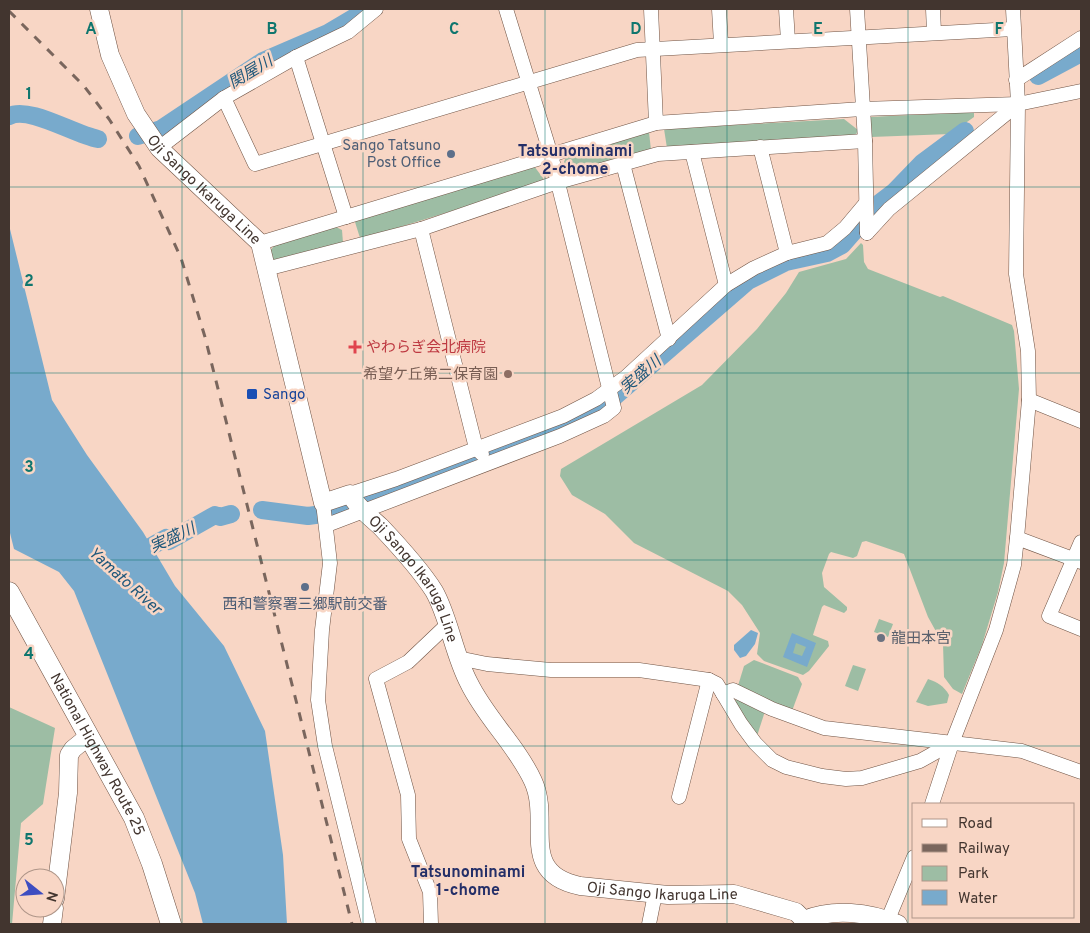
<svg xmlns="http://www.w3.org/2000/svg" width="1090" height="933" viewBox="0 0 1090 933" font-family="Overpass,'Noto Sans JP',sans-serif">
<rect width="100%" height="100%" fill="#f8d6c5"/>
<g fill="#9dbda4">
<path d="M 974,112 L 974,117 L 950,134 L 871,137 L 869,117 Z"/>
<path d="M 844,119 L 858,130 L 855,137 L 667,148 L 664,129 Z"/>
<path d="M 649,132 L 651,150 L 567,174 L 564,162 L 566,157 Z"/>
<path d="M 534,166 L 546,182 L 361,239 L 360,238 L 355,222 L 358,219 Z"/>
<path d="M 334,226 L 342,230 L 343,243 L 271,266 L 269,252 L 274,246 Z"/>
<path d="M 861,243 L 863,245 L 864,262 L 868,269 L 940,297 L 943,296 L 1012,325 L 1014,331 L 1019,389 L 1004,563 L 998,592 L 982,645 L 962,694 L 953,689 L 944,677 L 943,644 L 928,617 L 904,554 L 866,541 L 862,542 L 857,556 L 853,558 L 831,552 L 829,554 L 822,573 L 824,587 L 847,607 L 847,610 L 844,613 L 824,605 L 822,607 L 813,635 L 828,641 L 829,646 L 809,671 L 803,675 L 764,661 L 757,654 L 760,633 L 742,605 L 728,591 L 634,543 L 605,514 L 572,495 L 560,476 L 561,469 L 702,385 L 757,329 L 786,293 L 799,272 L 846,259 Z"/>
<path d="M 879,619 L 893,624 L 888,637 L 874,632 Z"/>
<path d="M 754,660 L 798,677 L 802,684 L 792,711 L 737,689 L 744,666 Z"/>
<path d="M 853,665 L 866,669 L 858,691 L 845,686 Z"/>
<path d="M 928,679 C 937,682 944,686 949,695 L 947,703 L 928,706 L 916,702 Z"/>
<path d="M 737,695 L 765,711 L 757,736 L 735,702 Z"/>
<path d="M 9,707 L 55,728 L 43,804 L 21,823 L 12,924 L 9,924 Z"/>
</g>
<g fill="#78aacc" fill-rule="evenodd">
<path d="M 9,225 L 52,400 L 87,455 L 143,532 L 175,586 L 224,646 L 265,731 L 283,855 L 287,924 L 203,924 L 195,893 L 74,591 L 59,572 L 14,549 L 9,529 Z"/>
<path d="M 751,630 L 758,633 L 755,644 L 746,656 L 740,658 L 734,650 L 734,645 Z"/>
<path d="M 792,633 L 816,643 L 807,667 L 783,657 ZM 796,643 L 806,647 L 802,656 L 793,653 Z"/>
</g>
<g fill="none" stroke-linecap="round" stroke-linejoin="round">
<g stroke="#78aacc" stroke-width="18">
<path d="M 1038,76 L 1081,53"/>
<path d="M 9,116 C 30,106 73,134 98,139"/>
<path d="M 138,136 L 161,129 L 263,61 L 328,33 L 355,17 L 363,9"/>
<path d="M 262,510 L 308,516 L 337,512 L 535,436 L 605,405 L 748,281 L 786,262 L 827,253 L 842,245 L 877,205 L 894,192 L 922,163 L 965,131"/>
<path d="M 131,561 C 136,554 157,543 166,538 L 169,541 L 215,515 L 220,517 L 231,514"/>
</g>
<defs>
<g id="minor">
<path d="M 651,9 L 656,123"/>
<path d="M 719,9 L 721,44"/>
<path d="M 786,9 L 788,41"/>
<path d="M 857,9 L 865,141 L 867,233"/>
<path d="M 933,9 L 934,32"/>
<path d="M 296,57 L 346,217"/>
<path d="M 1016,80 L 1081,38"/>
<path d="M 224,98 L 255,164 L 637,50 L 1013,29"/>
<path d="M 760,147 L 787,253"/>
<path d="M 159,148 L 224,98 L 296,57 L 348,32 L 376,9"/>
<path d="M 692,152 L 726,285"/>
<path d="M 623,164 L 669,339"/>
<path d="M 421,229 L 476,448 L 482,454"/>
<path d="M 867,233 L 889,209 L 1018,104"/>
<path d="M 260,243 L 656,123 L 862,109 L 1018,104 L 1081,91"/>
<path d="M 266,269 L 421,229 L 558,182 L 658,154 L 865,141"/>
<path d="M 1029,400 L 1081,421"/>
<path d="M 350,494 L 396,479 L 563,416 L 596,399 L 626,377 L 726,285 L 754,268 L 787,253 L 827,243 L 845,228 L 866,203"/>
<path d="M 323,503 L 330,563 L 322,630 L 318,700 L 325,746 L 369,924"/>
<path d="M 327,525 L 560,436 L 604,416 L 614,408 L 551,155 L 506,9"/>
<path d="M 1017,538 L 1081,562"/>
<path d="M 1081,542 L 1049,616 L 1081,629"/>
<path d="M 458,658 L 487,664 L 551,670 L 639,670 L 709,680 L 717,684 L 741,724 L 755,743 L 772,760 L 786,767 L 822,776 L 846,779 L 862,778 L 920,761 L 952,743"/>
<path d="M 723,694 L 733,690 L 772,709 L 824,728 L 1022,751 L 1081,772"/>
<path d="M 679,797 L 709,680"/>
<path d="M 932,804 L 952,743 L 996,630 L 1014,565 L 1017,538 L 1029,400 L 1028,351 L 1016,274 L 1018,104 L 1013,9"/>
<path d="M 431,924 L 430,892 L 409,839 L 408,795 L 376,679 L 408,662 L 447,625"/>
<path d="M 649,924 L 655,894"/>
<path d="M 886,924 L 914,857"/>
</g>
<g id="major">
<path id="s1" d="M 99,9 L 110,55 L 136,114 L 159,148 L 260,243 L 323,503 L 350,494 C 357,507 370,517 381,527 C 397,544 422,572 434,591 C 449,617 454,655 469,683 C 486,718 517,746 533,781 C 552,822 517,873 580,886 L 668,895 L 734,894 L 796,912 L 804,920 C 833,908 869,912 898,924"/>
<path d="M 55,899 L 68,793 L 69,755 L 73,749 L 89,736"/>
<path d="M 52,924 L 54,908"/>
</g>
<g id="highway">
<path id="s2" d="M 9,592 L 134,818 L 152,864 L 171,924"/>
</g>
</defs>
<use href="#minor" stroke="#705445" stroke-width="15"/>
<use href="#major" stroke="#705445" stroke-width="19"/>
<use href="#highway" stroke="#705445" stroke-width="21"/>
<use href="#minor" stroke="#fff" stroke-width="14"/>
<use href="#major" stroke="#fff" stroke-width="18"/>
<use href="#highway" stroke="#fff" stroke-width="20"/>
<path stroke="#7a665d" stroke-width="3" stroke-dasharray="9 9" stroke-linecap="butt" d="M 9,11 L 84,86 L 109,119 L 139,166 L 181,258 L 205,337 L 352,924"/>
</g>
<path fill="none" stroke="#0f766e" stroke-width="1" stroke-opacity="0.55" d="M 182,9 L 182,924M 363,9 L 363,924M 545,9 L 545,924M 727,9 L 727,924M 908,9 L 908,924M 9,187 L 1081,187M 9,373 L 1081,373M 9,560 L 1081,560M 9,746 L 1081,746"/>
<g fill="#5c6f8a" stroke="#f8d6c5" stroke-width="2">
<circle cx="451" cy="154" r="5"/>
<circle cx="305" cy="587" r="5"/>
</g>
<path fill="#e0444e" stroke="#f8d6c5" stroke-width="2" d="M352.5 339.5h5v5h5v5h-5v5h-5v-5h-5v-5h5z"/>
<circle fill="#8d6e63" stroke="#f8d6c5" stroke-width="2" cx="508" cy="374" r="5"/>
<rect fill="#1a4fb4" stroke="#f8d6c5" stroke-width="2" x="246" y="388" width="12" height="12" rx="2.5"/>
<circle fill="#6b7280" stroke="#f8d6c5" stroke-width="2" cx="881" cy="638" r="5"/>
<g text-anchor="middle" stroke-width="5" stroke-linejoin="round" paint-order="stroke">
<g font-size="15" fill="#4e5e75" stroke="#f8d6c5" text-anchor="end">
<text x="441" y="150">Sango Tatsuno<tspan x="441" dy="17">Post Office</tspan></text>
<text x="305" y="609" text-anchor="middle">西和警察署三郷駅前交番</text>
</g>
<g font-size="15" fill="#42352f" stroke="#f8d6c5">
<text dy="5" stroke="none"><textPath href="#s1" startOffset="214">Oji Sango Ikaruga Line</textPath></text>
<text dy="5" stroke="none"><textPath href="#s1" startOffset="695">Oji Sango Ikaruga Line</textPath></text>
<text dy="5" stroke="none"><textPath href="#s2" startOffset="185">National Highway Route 25</textPath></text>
<text dy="5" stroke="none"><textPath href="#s1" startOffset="1142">Oji Sango Ikaruga Line</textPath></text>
</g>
<g font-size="15" fill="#be3a42" stroke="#f8d6c5" text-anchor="start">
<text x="366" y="352">やわらぎ会北病院</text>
</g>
<g font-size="15" fill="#785e54" stroke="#f8d6c5" text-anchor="end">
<text x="498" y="379">希望ケ丘第二保育園</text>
</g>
<g font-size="15" fill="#164399" stroke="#f8d6c5" text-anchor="start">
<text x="263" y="399">Sango</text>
</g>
<g font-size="15" fill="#5b616d" stroke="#f8d6c5" text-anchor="start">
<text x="891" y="643">龍田本宮</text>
</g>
<g font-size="16" font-style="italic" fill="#1f587b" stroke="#f8d6c5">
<text transform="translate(250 71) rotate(-31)" y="6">関屋川</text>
<text transform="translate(640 374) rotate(-41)" y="6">実盛川</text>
<text transform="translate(172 537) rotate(-25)" y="6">実盛川</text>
<text transform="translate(126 580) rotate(42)" y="6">Yamato River</text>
</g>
<g font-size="16" font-weight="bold" fill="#242f68" stroke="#f8d6c5">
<text x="575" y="156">Tatsunominami<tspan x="575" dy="18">2-chome</tspan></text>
<text x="468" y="877">Tatsunominami<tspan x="468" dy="18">1-chome</tspan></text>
</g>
</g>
<g font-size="16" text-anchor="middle" font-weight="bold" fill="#0f766e" stroke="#f8d6c5" stroke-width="5" stroke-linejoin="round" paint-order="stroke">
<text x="91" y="34">A</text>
<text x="272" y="34">B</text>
<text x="454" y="34">C</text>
<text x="636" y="34">D</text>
<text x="818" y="34">E</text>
<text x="999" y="34">F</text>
<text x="29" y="99">1</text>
<text x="29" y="286">2</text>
<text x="29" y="472">3</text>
<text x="29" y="659">4</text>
<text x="29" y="845">5</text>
</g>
<rect width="1090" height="933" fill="none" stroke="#42352f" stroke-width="20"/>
<rect x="912" y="803" width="162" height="115" fill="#f8d6c5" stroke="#af9689"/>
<rect x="922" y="819" width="25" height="8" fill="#ffffff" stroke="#af9689"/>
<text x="958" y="828" font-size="15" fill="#42352f">Road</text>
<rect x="922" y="844" width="25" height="8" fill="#7a665d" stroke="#af9689"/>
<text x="958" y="853" font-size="15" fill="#42352f">Railway</text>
<rect x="922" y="866" width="25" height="15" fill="#9dbda4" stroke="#af9689"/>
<text x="958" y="878" font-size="15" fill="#42352f">Park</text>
<rect x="922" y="890" width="25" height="15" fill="#78aacc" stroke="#af9689"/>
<text x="958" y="903" font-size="15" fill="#42352f">Water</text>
<g transform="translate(40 893) rotate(107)"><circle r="24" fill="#f8d6c5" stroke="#af9689"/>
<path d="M0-4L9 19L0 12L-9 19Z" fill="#3d4dc1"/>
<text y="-8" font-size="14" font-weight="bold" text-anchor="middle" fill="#42352f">N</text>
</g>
</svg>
